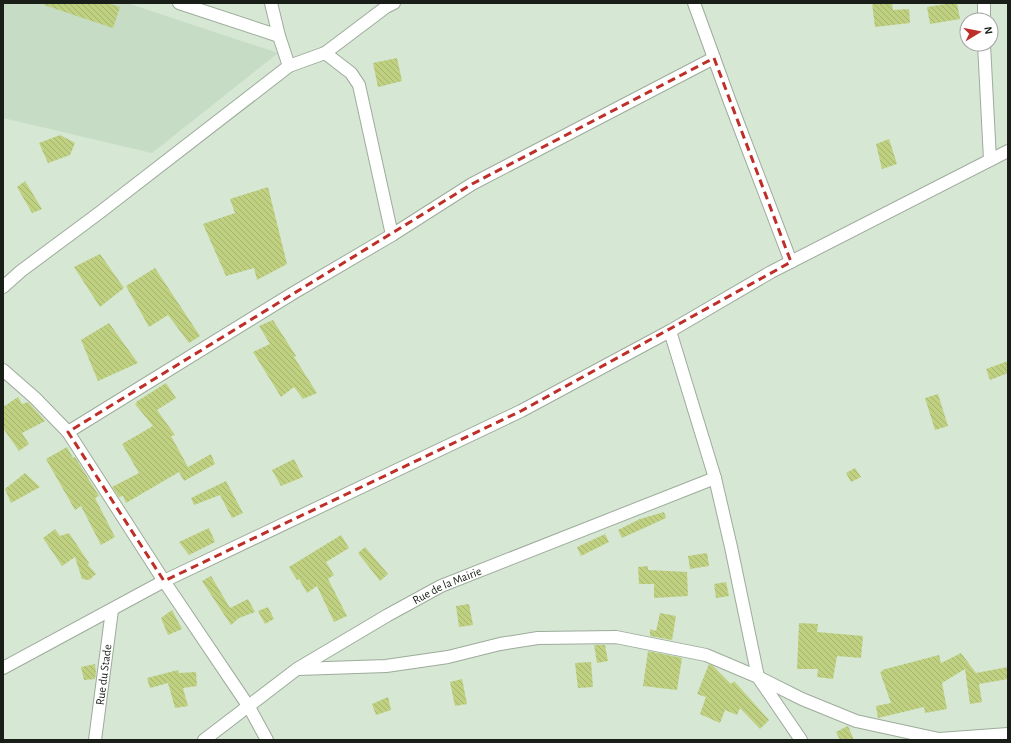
<svg xmlns="http://www.w3.org/2000/svg" width="1011" height="743" viewBox="0 0 1011 743" font-family="'Alegreya Sans',sans-serif">
<defs>
<pattern id="building-back-hatch" width="6" height="6" patternUnits="userSpaceOnUse"><rect width="6" height="6" fill="#bfd181"/><path d="M-1 5l2 2M0 0l6 6M5-1l2 2" fill="none" stroke="#a4b36f"/></pattern>
</defs>
<rect width="100%" height="100%" fill="#d6e7d4"/>
<path fill="#c6dcc4" d="M 3,3 L 127,3 L 278,53 L 152,153 L 3,118 Z"/>
<g fill="url(#building-back-hatch)">
<path d="M 45,3 L 107,3 L 120,7 L 113,28 L 44,5 Z"/>
<path d="M 872,3 L 892,3 L 893,10 L 909,9 L 910,23 L 875,27 Z"/>
<path d="M 952,3 L 957,3 L 960,19 L 930,24 L 927,7 Z"/>
<path d="M 397,58 L 402,81 L 378,87 L 373,63 Z"/>
<path d="M 60,135 L 75,143 L 70,155 L 48,163 L 39,143 Z"/>
<path d="M 889,139 L 897,164 L 882,169 L 876,144 Z"/>
<path d="M 25,181 L 42,209 L 32,213 L 17,187 Z"/>
<path d="M 268,187 L 287,264 L 257,280 L 254,268 L 226,276 L 203,224 L 235,213 L 230,199 Z"/>
<path d="M 100,254 L 124,288 L 100,307 L 74,267 Z"/>
<path d="M 155,268 L 200,336 L 189,343 L 168,315 L 149,327 L 126,286 Z"/>
<path d="M 273,320 L 296,356 L 294,357 L 317,393 L 303,399 L 294,387 L 281,397 L 253,352 L 270,344 L 259,326 Z"/>
<path d="M 109,323 L 138,363 L 98,381 L 81,340 Z"/>
<path d="M 1008,361 L 1008,373 L 990,380 L 986,369 Z"/>
<path d="M 166,383 L 176,398 L 157,410 L 175,435 L 171,436 L 188,467 L 211,454 L 215,464 L 184,481 L 179,472 L 126,503 L 123,496 L 119,497 L 112,487 L 139,473 L 122,444 L 153,426 L 135,404 L 137,403 L 136,402 Z"/>
<path d="M 938,394 L 948,426 L 935,430 L 925,398 Z"/>
<path d="M 18,397 L 22,404 L 28,402 L 45,421 L 22,433 L 29,444 L 19,451 L 3,428 L 3,407 Z"/>
<path d="M 67,447 L 73,458 L 75,457 L 99,496 L 95,498 L 115,537 L 101,545 L 81,506 L 75,510 L 46,459 Z"/>
<path d="M 294,459 L 303,477 L 281,486 L 272,470 Z"/>
<path d="M 855,468 L 861,477 L 851,482 L 846,473 Z"/>
<path d="M 25,473 L 40,487 L 11,503 L 5,489 Z"/>
<path d="M 226,481 L 243,513 L 232,518 L 220,495 L 194,505 L 191,498 Z"/>
<path d="M 664,512 L 666,518 L 622,538 L 618,530 L 640,519 Z"/>
<path d="M 209,528 L 215,542 L 189,555 L 179,542 Z"/>
<path d="M 55,529 L 60,536 L 69,533 L 89,563 L 88,565 L 96,574 L 89,580 L 82,579 L 75,557 L 62,566 L 43,538 Z"/>
<path d="M 605,534 L 609,542 L 581,556 L 577,547 Z"/>
<path d="M 341,535 L 349,548 L 326,562 L 334,575 L 328,579 L 347,616 L 334,622 L 317,586 L 307,593 L 299,579 L 297,580 L 289,567 Z"/>
<path d="M 365,547 L 388,574 L 380,581 L 358,553 Z"/>
<path d="M 707,553 L 709,566 L 690,569 L 688,556 Z"/>
<path d="M 648,566 L 648,570 L 687,572 L 688,596 L 654,598 L 654,584 L 639,584 L 638,567 Z"/>
<path d="M 211,576 L 230,608 L 248,599 L 255,612 L 239,618 L 231,625 L 202,581 Z"/>
<path d="M 726,582 L 729,596 L 716,598 L 714,584 Z"/>
<path d="M 469,604 L 473,625 L 459,627 L 456,606 Z"/>
<path d="M 268,607 L 274,619 L 265,624 L 258,611 Z"/>
<path d="M 172,610 L 182,629 L 168,635 L 161,618 Z"/>
<path d="M 660,613 L 676,616 L 672,640 L 650,636 L 650,629 L 656,631 Z"/>
<path d="M 799,623 L 818,624 L 817,632 L 863,636 L 861,658 L 837,656 L 833,679 L 817,677 L 818,669 L 797,669 Z"/>
<path d="M 594,645 L 605,645 L 608,661 L 597,663 Z"/>
<path d="M 648,651 L 682,658 L 677,690 L 643,686 Z"/>
<path d="M 961,653 L 976,673 L 1008,667 L 1008,679 L 979,684 L 982,702 L 970,704 L 965,669 L 942,683 L 947,709 L 925,713 L 924,707 L 878,718 L 876,706 L 891,703 L 880,672 L 883,671 L 882,670 L 939,655 L 941,663 Z"/>
<path d="M 591,662 L 593,687 L 578,688 L 575,663 Z"/>
<path d="M 95,664 L 96,673 L 95,679 L 84,680 L 81,667 Z"/>
<path d="M 709,664 L 713,666 L 731,684 L 734,681 L 769,720 L 760,729 L 740,708 L 737,715 L 725,710 L 720,723 L 700,714 L 706,697 L 697,694 Z"/>
<path d="M 178,670 L 179,673 L 196,672 L 197,686 L 183,688 L 188,706 L 175,708 L 168,683 L 150,688 L 147,678 Z"/>
<path d="M 462,679 L 467,704 L 455,706 L 450,682 Z"/>
<path d="M 388,697 L 391,710 L 376,715 L 372,704 Z"/>
<path d="M 848,726 L 854,740 L 840,740 L 836,732 Z"/>
</g>
<g fill="none" stroke-linecap="round" stroke-linejoin="round">
<defs>
<g id="minor">
<path d="M 179,3 L 279,36 L 289,66"/>
<path d="M 271,3 L 279,36"/>
<path d="M 694,3 L 730,102 L 791,262"/>
<path d="M 984,20 L 984,3"/>
<path d="M 984,44 L 990,160"/>
<path d="M 325,53 L 351,73 L 359,85 L 392,235"/>
<path d="M 3,287 L 21,271 L 99,213 L 289,66 L 325,53 L 386,7 L 394,3"/>
<path d="M 670,331 L 715,478 L 731,547 L 758,677 L 802,699 L 856,721 L 939,739 L 1008,734"/>
<path d="M 3,370 L 35,398 L 68,432 L 164,581 L 249,707 L 267,740"/>
<path d="M 68,432 L 295,292 L 392,235 L 472,184 L 714,58"/>
<path d="M 3,668 L 164,581 L 521,411 L 670,331 L 771,272 L 1008,151"/>
<path d="M 298,669 L 386,666 L 448,657 L 500,644 L 538,638 L 616,637 L 706,655 L 758,677 L 801,740"/>
<path id="s1" d="M 95,740 L 112,610"/>
<path id="s2" d="M 204,740 L 297,669 L 388,615 L 441,586 L 715,478"/>
</g>
</defs>
<use href="#minor" stroke="#9dac9b" stroke-width="14"/>
<use href="#minor" stroke="#fff" stroke-width="12"/>
</g>
<path fill="none" stroke="#bd2f28" stroke-width="3" stroke-dasharray="8 5" stroke-linejoin="round" d="M 714,58 L 791,262 L 521,411 L 164,581 L 68,432 L 472,184 Z"/>
<g text-anchor="middle" stroke-width="3.5" stroke-linejoin="round" paint-order="stroke">
<g font-size="12" fill="#191f18" stroke="#fff">
<text dy="4" stroke="none"><textPath href="#s2" startOffset="289">Rue de la Mairie</textPath></text>
<text dy="4" stroke="none"><textPath href="#s1" startOffset="66">Rue du Stade</textPath></text>
</g>
</g>
<rect width="1011" height="743" fill="none" stroke="#191f18" stroke-width="8"/>
<g transform="translate(979 32) rotate(80)"><circle r="19" fill="#ffffff" stroke="#a3a5a3"/>
<path d="M0-3L7 15L0 10L-7 15Z" fill="#bd2f28"/>
<text y="-6" font-size="11" font-weight="bold" text-anchor="middle" fill="#191f18">N</text>
</g>
</svg>
